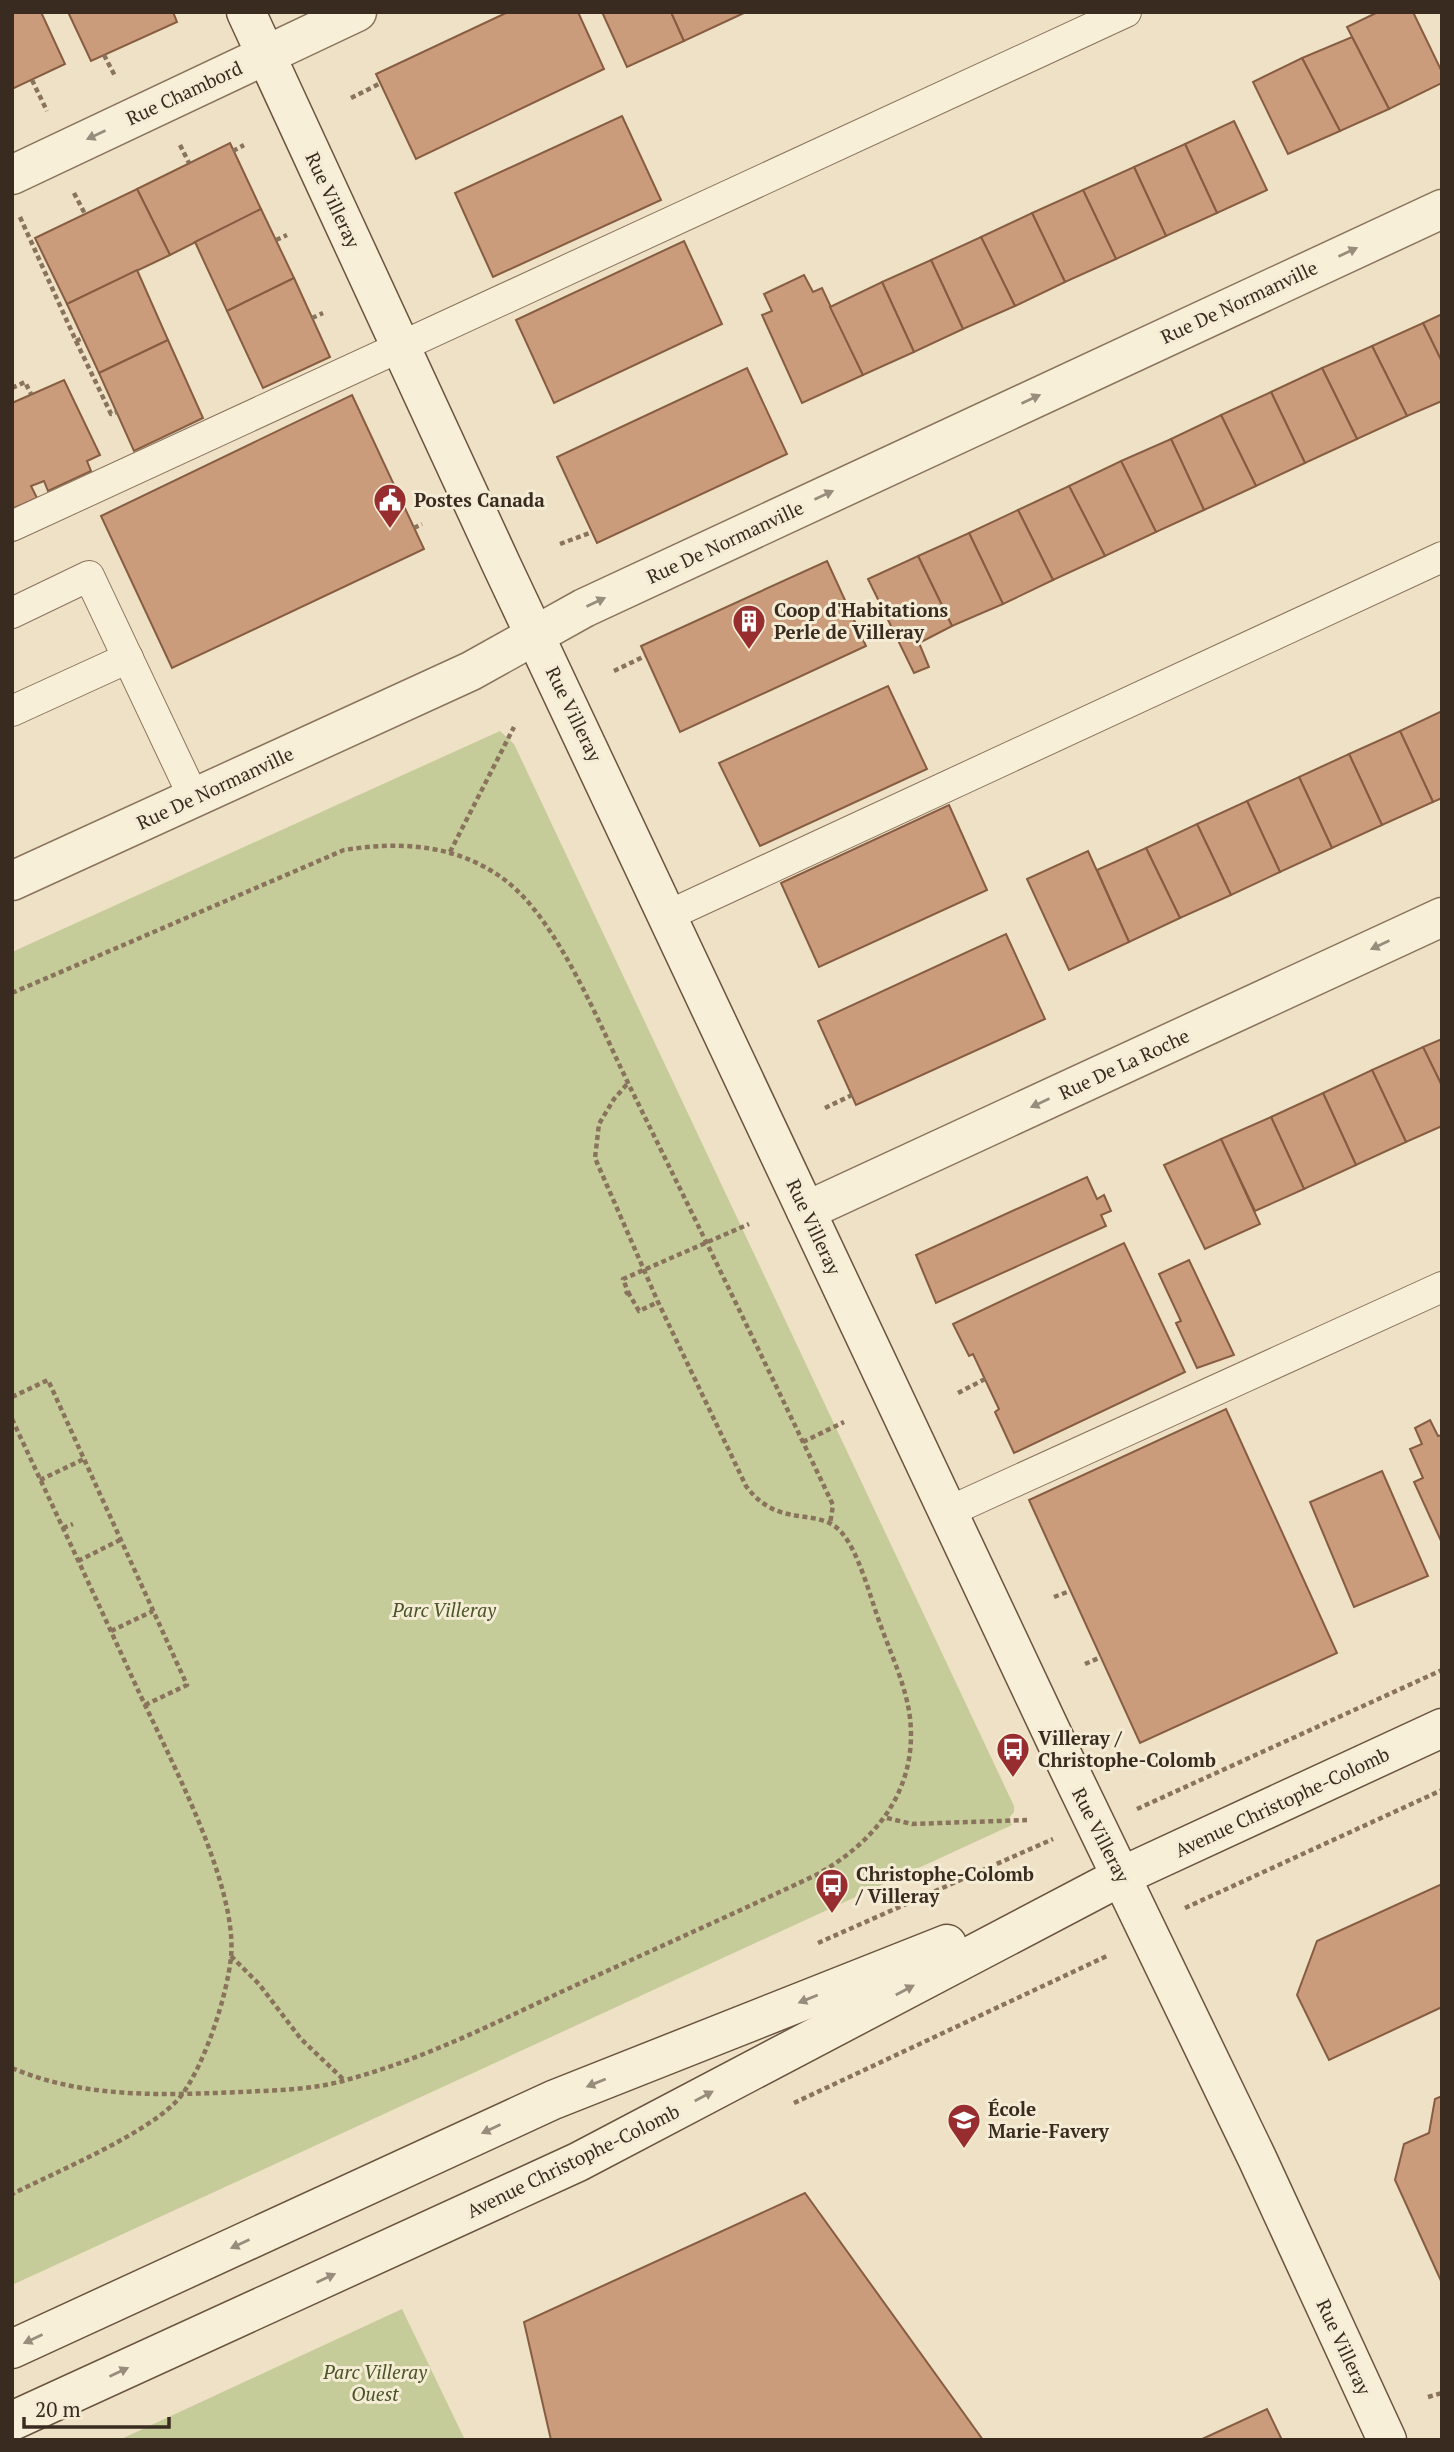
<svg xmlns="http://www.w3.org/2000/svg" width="1454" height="2452" viewBox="0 0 1454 2452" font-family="'PT Serif',serif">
<rect width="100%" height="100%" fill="#eee1c5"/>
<g fill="#c6cc99">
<path d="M 500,731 L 514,744 L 523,763 L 1014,1806 L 1014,1812 L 1009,1818 L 1012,1825 L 12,2285 L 12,952 Z"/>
<path d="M 402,2309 L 465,2440 L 119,2440 Z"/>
</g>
<g fill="#cb9c7c" stroke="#875d42" stroke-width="2">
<path d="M 12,12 L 41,12 L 65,64 L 12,89 Z"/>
<path d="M 72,12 L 173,12 L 177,22 L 91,61 L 69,14 Z"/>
<path d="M 508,12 L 578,12 L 604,69 L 416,159 L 376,74 Z"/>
<path d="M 602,12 L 671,12 L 684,41 L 627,67 Z"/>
<path d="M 671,12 L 746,12 L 684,41 Z"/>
<path d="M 1378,12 L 1413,12 L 1442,72 L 1442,83 L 1389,109 L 1347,27 Z"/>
<path d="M 1352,37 L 1389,109 L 1340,131 L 1302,58 Z"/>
<path d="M 1302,58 L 1340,131 L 1288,154 L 1253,82 Z"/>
<path d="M 622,116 L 661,200 L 493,277 L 455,193 Z"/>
<path d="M 1234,121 L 1267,190 L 1217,213 L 1185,144 Z"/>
<path d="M 230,143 L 261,209 L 170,255 L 137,189 Z"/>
<path d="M 1185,144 L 1217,213 L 1166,236 L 1134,167 Z"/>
<path d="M 1134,167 L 1166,236 L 1116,259 L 1083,190 Z"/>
<path d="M 137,189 L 170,255 L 67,304 L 35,238 Z"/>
<path d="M 1083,190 L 1116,259 L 1065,282 L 1032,213 Z"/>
<path d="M 261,209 L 294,278 L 227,311 L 195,242 Z"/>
<path d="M 1032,213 L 1065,282 L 1015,306 L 981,237 Z"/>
<path d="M 981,237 L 1015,306 L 963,329 L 931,260 Z"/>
<path d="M 684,241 L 722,324 L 554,403 L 516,320 Z"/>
<path d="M 931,260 L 963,329 L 914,352 L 882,282 Z"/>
<path d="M 137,270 L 168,340 L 99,373 L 67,304 Z"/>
<path d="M 804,275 L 813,292 L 822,288 L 863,375 L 802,403 L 762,315 L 772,311 L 764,294 Z"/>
<path d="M 294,278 L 330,357 L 263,388 L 227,311 Z"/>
<path d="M 882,282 L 914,352 L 863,375 L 830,307 Z"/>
<path d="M 1442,314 L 1442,362 L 1423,323 Z"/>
<path d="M 1423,323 L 1442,362 L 1442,401 L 1407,416 L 1372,346 Z"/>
<path d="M 168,340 L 203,418 L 134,451 L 99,373 Z"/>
<path d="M 1372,346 L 1407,416 L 1357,439 L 1322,368 Z"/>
<path d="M 747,368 L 787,454 L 597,543 L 557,457 Z"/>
<path d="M 1322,368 L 1357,439 L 1305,463 L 1271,392 Z"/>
<path d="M 64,380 L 100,455 L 87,461 L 91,471 L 48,491 L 44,481 L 31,486 L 37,498 L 12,509 L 12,403 Z"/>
<path d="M 1271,392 L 1305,463 L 1256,486 L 1221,415 Z"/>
<path d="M 352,395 L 424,549 L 172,668 L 101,516 Z"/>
<path d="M 1221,415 L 1256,486 L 1204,510 L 1171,439 Z"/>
<path d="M 1171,439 L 1204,510 L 1156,532 L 1121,461 Z"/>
<path d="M 1121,461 L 1156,532 L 1105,556 L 1069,486 Z"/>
<path d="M 1069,486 L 1105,556 L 1053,580 L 1018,510 Z"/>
<path d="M 1018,510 L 1053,580 L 1003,604 L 969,533 Z"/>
<path d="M 969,533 L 1003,604 L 952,626 L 918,556 Z"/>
<path d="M 918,556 L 952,626 L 919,643 L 929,667 L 914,673 L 868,579 Z"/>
<path d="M 827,561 L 866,646 L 680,732 L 641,646 Z"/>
<path d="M 888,686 L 927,769 L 760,846 L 719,763 Z"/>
<path d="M 1442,711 L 1442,798 L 1433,802 L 1400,731 Z"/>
<path d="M 1400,731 L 1433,802 L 1382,825 L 1349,754 Z"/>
<path d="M 1349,754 L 1382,825 L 1332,848 L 1299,777 Z"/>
<path d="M 1299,777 L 1332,848 L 1280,872 L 1247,801 Z"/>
<path d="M 1247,801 L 1280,872 L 1231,895 L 1197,824 Z"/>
<path d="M 949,805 L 987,890 L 819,967 L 781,883 Z"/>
<path d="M 1197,824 L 1231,895 L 1180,918 L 1146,848 Z"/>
<path d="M 1146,848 L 1180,918 L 1129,942 L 1097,870 Z"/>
<path d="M 1088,851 L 1129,942 L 1069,970 L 1027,879 Z"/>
<path d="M 1006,934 L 1045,1019 L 856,1105 L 818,1021 Z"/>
<path d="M 1442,1039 L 1442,1086 L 1423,1047 Z"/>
<path d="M 1423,1047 L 1442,1086 L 1442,1126 L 1406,1142 L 1372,1070 Z"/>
<path d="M 1372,1070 L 1406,1142 L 1356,1165 L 1323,1093 Z"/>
<path d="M 1323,1093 L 1356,1165 L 1304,1189 L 1271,1117 Z"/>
<path d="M 1271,1117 L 1304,1189 L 1255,1211 L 1221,1139 Z"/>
<path d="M 1221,1139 L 1260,1224 L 1205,1249 L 1164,1165 Z"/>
<path d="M 1087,1177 L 1097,1199 L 1104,1195 L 1111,1211 L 1101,1215 L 1106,1226 L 936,1303 L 916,1255 Z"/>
<path d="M 1124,1243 L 1185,1372 L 1014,1453 L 995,1412 L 999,1409 L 973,1354 L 969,1356 L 953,1324 Z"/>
<path d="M 1189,1260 L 1234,1355 L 1197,1368 L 1176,1323 L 1181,1321 L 1159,1274 Z"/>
<path d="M 1226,1409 L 1337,1653 L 1140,1743 L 1029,1500 Z"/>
<path d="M 1430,1420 L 1438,1436 L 1442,1435 L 1442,1543 L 1414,1482 L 1423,1478 L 1410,1449 L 1422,1444 L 1415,1428 Z"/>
<path d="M 1382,1471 L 1428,1576 L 1354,1607 L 1310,1502 Z"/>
<path d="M 1442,1884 L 1442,2007 L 1329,2060 L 1297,1995 L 1317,1941 Z"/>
<path d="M 1442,2096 L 1442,2283 L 1395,2180 L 1404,2144 L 1429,2133 L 1435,2099 Z"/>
<path d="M 805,2193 L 983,2440 L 551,2440 L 524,2322 Z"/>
<path d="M 1267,2409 L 1282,2440 L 1200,2440 Z"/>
</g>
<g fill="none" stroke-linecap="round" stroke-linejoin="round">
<defs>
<g id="lane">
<path d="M 12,526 L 1126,12"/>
<path d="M 12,613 L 89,576 L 194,798"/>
<path d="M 12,711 L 128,658"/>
<path d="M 669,915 L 1442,557"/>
<path d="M 950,1511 L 1442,1287"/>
</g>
<g id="street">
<path d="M 12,175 L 357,12"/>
<path d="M 12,881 L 471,671 L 584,608 L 1442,209"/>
<path d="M 806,1211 L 1442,917"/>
</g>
<g id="secondary">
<path d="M 246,12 L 502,566 L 1068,1767 L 1257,2158 L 1387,2440"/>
<path d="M 12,2349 L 553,2100 L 947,1944"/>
<path d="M 12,2421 L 578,2162 L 1122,1876 L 1442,1728"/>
</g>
</defs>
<use href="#lane" stroke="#89735c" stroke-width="32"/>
<use href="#street" stroke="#89735c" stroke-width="41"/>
<use href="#secondary" stroke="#6a543f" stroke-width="41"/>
<g stroke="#89735c" stroke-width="4.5" stroke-dasharray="5 3.5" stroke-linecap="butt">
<path d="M 104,55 L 115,76"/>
<path d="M 32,80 L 47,111"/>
<path d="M 351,98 L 381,83"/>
<path d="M 180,145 L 189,163"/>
<path d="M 233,151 L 244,145"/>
<path d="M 74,193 L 85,214"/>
<path d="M 20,217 L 76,341 L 83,338"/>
<path d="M 276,240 L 287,235"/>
<path d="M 312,318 L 323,313"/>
<path d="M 76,341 L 111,414 L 117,412"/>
<path d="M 12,388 L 25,382 L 31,394"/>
<path d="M 414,528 L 422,524"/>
<path d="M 560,544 L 592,532"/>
<path d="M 614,671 L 645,656"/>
<path d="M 450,852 L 514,727"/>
<path d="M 12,993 L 344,850 C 400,841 457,844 505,880 C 560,922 601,1029 632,1091 C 700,1229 767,1366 833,1505 L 830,1524"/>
<path d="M 825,1108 L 852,1095"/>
<path d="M 628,1292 L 639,1311 L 658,1302"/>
<path d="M 625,1294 L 628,1292 L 623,1279 L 749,1224"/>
<path d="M 958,1393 L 985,1379"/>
<path d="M 12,1397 L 48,1380 L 187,1685 L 145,1705"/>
<path d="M 12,1419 C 54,1509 96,1598 137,1688 C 168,1755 238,1885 231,1957 C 227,1996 205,2064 181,2096 C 154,2131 54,2173 12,2194"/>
<path d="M 803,1442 L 844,1422"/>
<path d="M 40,1480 L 84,1459"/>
<path d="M 63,1528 L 73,1524"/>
<path d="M 78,1561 L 120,1540"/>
<path d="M 1054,1597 L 1070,1591"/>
<path d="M 111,1631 L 153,1611"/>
<path d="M 1085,1664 L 1101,1657"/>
<path d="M 1137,1809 L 1442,1670"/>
<path d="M 887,1818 L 912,1824 L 1027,1820"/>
<path d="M 1185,1908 L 1442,1790"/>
<path d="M 818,1943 L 1053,1839"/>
<path d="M 231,1956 L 259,1984 L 301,2039 L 344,2080"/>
<path d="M 12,2068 C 85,2099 164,2095 241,2092 C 276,2090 313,2090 346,2080 C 421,2060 491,2025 561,1992 C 646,1953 731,1915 816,1875 C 876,1842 918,1789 910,1718 C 906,1685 890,1652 879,1621 C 870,1596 859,1553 842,1533 C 819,1505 779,1531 746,1486 L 658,1302 L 595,1158 L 599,1124 L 614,1099 L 628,1083"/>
<path d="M 794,2103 L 1109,1955"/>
<path d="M 1428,2397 L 1442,2393"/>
</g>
<use href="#lane" stroke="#f8efd9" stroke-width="30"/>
<use href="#street" stroke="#f8efd9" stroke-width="38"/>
<use href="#secondary" stroke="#f8efd9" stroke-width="38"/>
</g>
<defs><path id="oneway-solid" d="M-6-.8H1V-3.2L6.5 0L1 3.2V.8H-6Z" transform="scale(1.75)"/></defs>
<g fill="#988d7c">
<use href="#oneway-solid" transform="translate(96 135) rotate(155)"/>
<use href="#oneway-solid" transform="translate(1348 252) rotate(-25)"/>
<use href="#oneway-solid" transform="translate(1031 399) rotate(-25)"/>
<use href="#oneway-solid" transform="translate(824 495) rotate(-25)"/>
<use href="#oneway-solid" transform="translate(596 602) rotate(-25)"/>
<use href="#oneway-solid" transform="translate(1380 945) rotate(155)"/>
<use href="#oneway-solid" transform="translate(1040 1103) rotate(155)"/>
<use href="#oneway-solid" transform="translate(905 1990) rotate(-28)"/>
<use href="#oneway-solid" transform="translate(808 1999) rotate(158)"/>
<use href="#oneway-solid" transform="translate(596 2083) rotate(158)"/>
<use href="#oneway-solid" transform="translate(704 2096) rotate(-28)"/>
<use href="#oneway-solid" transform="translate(491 2129) rotate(155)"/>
<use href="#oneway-solid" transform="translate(240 2244) rotate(155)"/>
<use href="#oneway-solid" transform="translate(326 2278) rotate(-25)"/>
<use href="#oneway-solid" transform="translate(33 2339) rotate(155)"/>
<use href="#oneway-solid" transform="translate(119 2372) rotate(-25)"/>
</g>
<defs>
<symbol id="civic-pin" viewBox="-11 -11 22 30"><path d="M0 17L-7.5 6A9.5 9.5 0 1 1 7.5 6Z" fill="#972d2e" stroke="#f5ecd5"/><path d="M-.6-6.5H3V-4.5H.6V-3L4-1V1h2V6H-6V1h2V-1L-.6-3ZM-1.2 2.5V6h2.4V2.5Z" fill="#fff"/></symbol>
<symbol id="building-pin" viewBox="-11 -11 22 30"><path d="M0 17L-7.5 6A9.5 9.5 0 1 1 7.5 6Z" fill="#972d2e" stroke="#f5ecd5"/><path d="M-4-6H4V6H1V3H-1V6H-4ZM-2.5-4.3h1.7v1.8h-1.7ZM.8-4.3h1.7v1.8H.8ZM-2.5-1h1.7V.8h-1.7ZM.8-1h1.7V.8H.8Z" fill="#fff"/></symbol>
<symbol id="bus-pin" viewBox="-11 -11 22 30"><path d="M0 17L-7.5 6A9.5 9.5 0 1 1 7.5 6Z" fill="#972d2e" stroke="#f5ecd5"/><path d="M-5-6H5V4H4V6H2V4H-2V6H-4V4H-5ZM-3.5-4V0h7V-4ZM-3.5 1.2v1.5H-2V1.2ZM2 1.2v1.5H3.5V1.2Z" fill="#fff"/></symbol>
<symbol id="school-pin" viewBox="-11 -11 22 30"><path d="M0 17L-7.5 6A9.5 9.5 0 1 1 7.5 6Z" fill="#972d2e" stroke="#f5ecd5"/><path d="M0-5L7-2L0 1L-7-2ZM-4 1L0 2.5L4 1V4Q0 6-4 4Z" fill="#fff"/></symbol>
</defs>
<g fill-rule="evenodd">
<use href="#civic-pin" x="371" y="481" width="38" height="52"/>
<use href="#building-pin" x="730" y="602" width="38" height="52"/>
<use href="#bus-pin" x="994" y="1730" width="38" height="52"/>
<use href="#bus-pin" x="813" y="1866" width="38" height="52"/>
<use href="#school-pin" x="945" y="2101" width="38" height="52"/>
</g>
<g text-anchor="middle" stroke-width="6" stroke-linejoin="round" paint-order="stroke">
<g font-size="19" fill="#392b1f" stroke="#f5ecd5">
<text transform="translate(184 93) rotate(-25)" y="7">Rue Chambord</text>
<text transform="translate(333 200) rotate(65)" y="7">Rue Villeray</text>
<text transform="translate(1239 302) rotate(-25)" y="7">Rue De Normanville</text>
<text transform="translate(725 542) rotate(-25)" y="7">Rue De Normanville</text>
<text transform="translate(574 714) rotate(64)" y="7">Rue Villeray</text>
<text transform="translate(215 788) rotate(-25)" y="7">Rue De Normanville</text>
<text transform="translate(1124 1064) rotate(-25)" y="7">Rue De La Roche</text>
<text transform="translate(814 1227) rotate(65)" y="7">Rue Villeray</text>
<text transform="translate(1282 1802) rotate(-25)" y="7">Avenue Christophe-Colomb</text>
<text transform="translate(1101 1835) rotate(63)" y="7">Rue Villeray</text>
<text transform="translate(573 2161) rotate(-26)" y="7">Avenue Christophe-Colomb</text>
<text transform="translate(1344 2347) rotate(65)" y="7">Rue Villeray</text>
</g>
<g font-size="19" font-weight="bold" fill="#392b1f" stroke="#f5ecd5" text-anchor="start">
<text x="414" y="507">Postes Canada</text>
<text x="774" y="617">Coop d'Habitations<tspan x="774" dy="22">Perle de Villeray</tspan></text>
<text x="1038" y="1745">Villeray /<tspan x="1038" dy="22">Christophe-Colomb</tspan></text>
<text x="856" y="1881">Christophe-Colomb<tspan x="856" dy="22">/ Villeray</tspan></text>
<text x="988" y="2116">École<tspan x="988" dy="22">Marie-Favery</tspan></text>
</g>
<g font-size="19" font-style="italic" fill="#495526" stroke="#f5ecd5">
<text x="444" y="1617">Parc Villeray</text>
<text x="375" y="2379">Parc Villeray<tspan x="375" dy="22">Ouest</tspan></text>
</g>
</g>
<rect width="1454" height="2452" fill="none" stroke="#392b1f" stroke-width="28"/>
<path d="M24 2417v10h145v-10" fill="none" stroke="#392b1f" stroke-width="3.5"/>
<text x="35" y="2417" font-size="21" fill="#392b1f" stroke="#f5ecd5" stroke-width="5" paint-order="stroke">20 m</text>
</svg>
